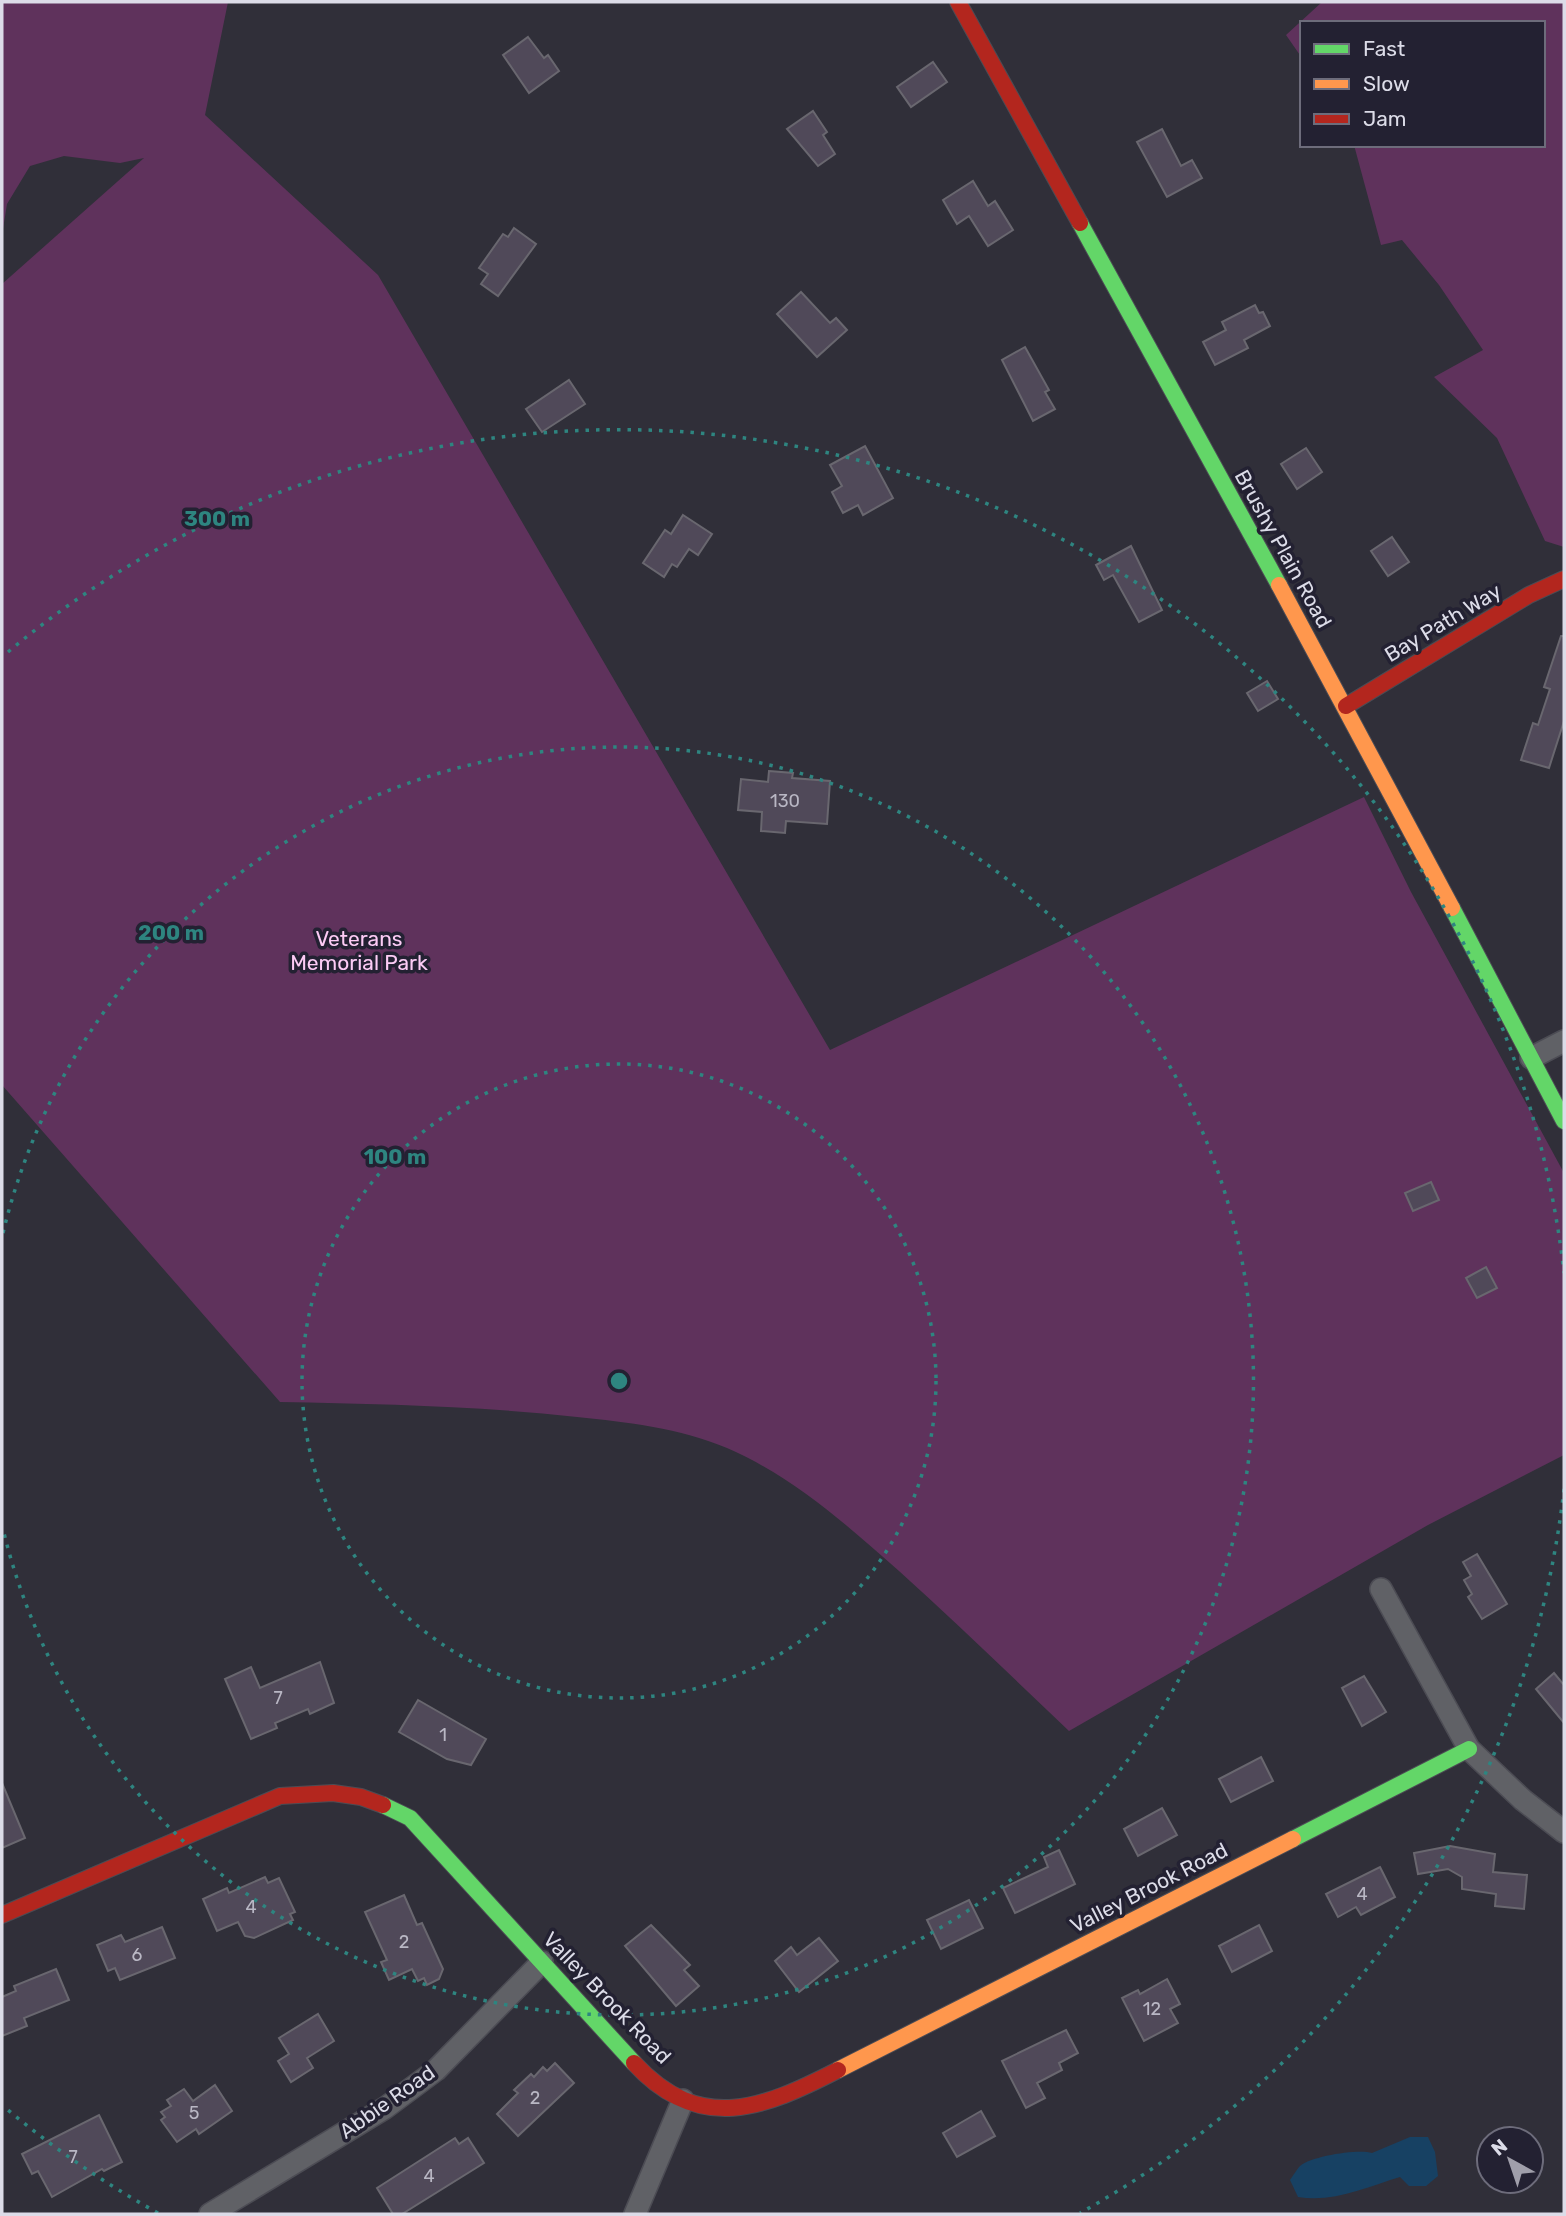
<svg xmlns="http://www.w3.org/2000/svg" width="1566" height="2216" viewBox="0 0 1566 2216" font-family="Rubik,sans-serif">
<rect width="100%" height="100%" fill="#302f39"/>
<g fill="#5f325c">
<path d="M 2,2 L 228,2 L 205,115 L 378,275 L 830,1050 L 1364,797 L 1411,892 L 1564,1173 L 1564,1455 L 1428,1525 L 1069,1731 C 1013,1678 957,1623 899,1571 C 847,1525 792,1476 727,1448 C 680,1428 627,1422 577,1417 C 478,1406 380,1404 280,1402 L 2,1085 L 2,284 L 144,158 L 120,163 L 64,156 L 30,166 L 7,204 L 2,235 Z"/>
<path d="M 1322,2 L 1564,2 L 1564,547 L 1545,541 L 1497,438 L 1434,377 L 1483,350 L 1439,285 L 1402,240 L 1381,245 L 1354,145 L 1543,145 L 1543,23 L 1302,23 L 1302,58 L 1286,35 Z"/>
</g>
<path fill="#174163" d="M 1410,2137 L 1428,2137 L 1435,2152 L 1438,2176 L 1426,2186 L 1409,2186 L 1400,2177 C 1367,2187 1333,2203 1298,2197 L 1290,2180 C 1293,2176 1297,2169 1300,2166 C 1312,2156 1358,2149 1372,2153 Z"/>
<g fill="#504959" stroke="#69676f" stroke-width="2">
<path d="M 528,37 L 544,58 L 548,55 L 559,71 L 529,93 L 503,55 Z"/>
<path d="M 933,62 L 947,82 L 911,107 L 897,87 Z"/>
<path d="M 813,111 L 827,132 L 823,135 L 835,154 L 818,166 L 787,129 Z"/>
<path d="M 1162,129 L 1181,166 L 1192,160 L 1202,178 L 1167,197 L 1137,142 Z"/>
<path d="M 973,181 L 988,206 L 995,201 L 1013,230 L 988,246 L 969,216 L 957,224 L 943,200 Z"/>
<path d="M 514,228 L 536,244 L 498,296 L 481,284 L 488,274 L 479,268 L 503,234 L 508,237 Z"/>
<path d="M 801,292 L 830,323 L 836,318 L 847,330 L 817,357 L 777,314 Z"/>
<path d="M 1255,305 L 1259,313 L 1263,312 L 1270,326 L 1244,340 L 1248,348 L 1215,365 L 1203,342 L 1226,330 L 1222,322 Z"/>
<path d="M 1025,347 L 1049,390 L 1045,392 L 1055,409 L 1033,421 L 1002,360 Z"/>
<path d="M 569,380 L 585,404 L 542,432 L 526,409 Z"/>
<path d="M 865,446 L 893,498 L 863,515 L 858,505 L 843,513 L 832,492 L 842,486 L 830,465 Z"/>
<path d="M 1306,448 L 1322,472 L 1297,489 L 1281,464 Z"/>
<path d="M 683,515 L 712,534 L 698,555 L 689,549 L 677,567 L 672,564 L 664,577 L 643,563 L 665,530 L 671,534 Z"/>
<path d="M 1392,537 L 1409,562 L 1388,576 L 1371,551 Z"/>
<path d="M 1131,546 L 1162,610 L 1139,622 L 1113,575 L 1104,580 L 1096,565 Z"/>
<path d="M 1561,636 L 1564,636 L 1564,721 L 1549,768 L 1521,760 L 1533,723 L 1538,725 L 1550,689 L 1544,687 Z"/>
<path d="M 1267,681 L 1278,699 L 1258,711 L 1247,693 Z"/>
<path d="M 769,771 L 793,773 L 792,778 L 830,781 L 827,824 L 786,821 L 785,833 L 761,831 L 762,812 L 738,810 L 741,779 L 768,782 Z"/>
<path d="M 1431,1182 L 1439,1200 L 1413,1211 L 1405,1193 Z"/>
<path d="M 1486,1267 L 1497,1288 L 1477,1298 L 1466,1278 Z"/>
<path d="M 1477,1554 L 1507,1604 L 1482,1619 L 1468,1597 L 1472,1594 L 1464,1580 L 1471,1576 L 1463,1562 Z"/>
<path d="M 320,1662 L 334,1703 L 310,1714 L 308,1709 L 275,1723 L 277,1728 L 251,1739 L 225,1679 L 251,1667 L 260,1688 Z"/>
<path d="M 1554,1673 L 1564,1685 L 1564,1723 L 1536,1689 Z"/>
<path d="M 1364,1676 L 1386,1712 L 1362,1726 L 1342,1688 Z"/>
<path d="M 418,1700 L 486,1739 L 471,1765 L 447,1759 L 399,1732 Z"/>
<path d="M 1261,1757 L 1273,1781 L 1231,1802 L 1219,1779 Z"/>
<path d="M 2,1783 L 25,1838 L 2,1848 Z"/>
<path d="M 1162,1808 L 1177,1835 L 1138,1856 L 1124,1829 Z"/>
<path d="M 1450,1846 L 1495,1854 L 1493,1872 L 1527,1875 L 1524,1909 L 1495,1906 L 1496,1894 L 1462,1889 L 1462,1877 L 1448,1869 L 1418,1874 L 1414,1853 Z"/>
<path d="M 1059,1850 L 1075,1884 L 1015,1913 L 1003,1888 L 1048,1867 L 1044,1857 Z"/>
<path d="M 1380,1867 L 1395,1897 L 1361,1915 L 1356,1907 L 1338,1917 L 1326,1894 Z"/>
<path d="M 265,1877 L 268,1883 L 279,1878 L 295,1912 L 290,1914 L 293,1920 L 254,1938 L 245,1936 L 238,1922 L 217,1931 L 203,1899 L 227,1888 L 229,1893 Z"/>
<path d="M 404,1895 L 417,1925 L 422,1923 L 443,1969 L 439,1979 L 427,1985 L 424,1978 L 418,1981 L 412,1969 L 389,1980 L 381,1962 L 387,1960 L 365,1912 Z"/>
<path d="M 969,1900 L 983,1928 L 941,1949 L 927,1920 Z"/>
<path d="M 651,1925 L 690,1965 L 684,1970 L 699,1986 L 676,2006 L 625,1946 Z"/>
<path d="M 1259,1925 L 1272,1951 L 1232,1972 L 1219,1946 Z"/>
<path d="M 162,1927 L 175,1958 L 120,1980 L 115,1968 L 108,1971 L 97,1945 L 121,1935 L 125,1942 Z"/>
<path d="M 819,1938 L 838,1961 L 799,1992 L 775,1961 L 791,1947 L 797,1955 Z"/>
<path d="M 56,1969 L 69,2000 L 24,2018 L 27,2026 L 2,2036 L 2,1997 L 16,1991 L 14,1986 Z"/>
<path d="M 1167,1979 L 1180,2004 L 1170,2009 L 1178,2023 L 1144,2041 L 1122,1998 L 1138,1990 L 1140,1994 Z"/>
<path d="M 318,2014 L 334,2041 L 307,2058 L 313,2068 L 291,2082 L 278,2061 L 289,2054 L 279,2038 Z"/>
<path d="M 1066,2030 L 1078,2053 L 1059,2063 L 1062,2070 L 1037,2083 L 1045,2098 L 1026,2108 L 1002,2061 Z"/>
<path d="M 555,2063 L 574,2083 L 518,2136 L 497,2114 L 518,2093 L 514,2090 L 531,2074 L 534,2077 L 543,2067 L 547,2071 Z"/>
<path d="M 215,2085 L 232,2111 L 199,2134 L 196,2129 L 177,2142 L 161,2120 L 165,2117 L 161,2112 L 171,2106 L 167,2100 L 184,2089 L 193,2101 Z"/>
<path d="M 981,2111 L 995,2136 L 957,2157 L 943,2133 Z"/>
<path d="M 99,2115 L 122,2162 L 104,2171 L 102,2169 L 52,2197 L 38,2171 L 32,2174 L 22,2154 Z"/>
<path d="M 455,2138 L 459,2144 L 468,2138 L 484,2163 L 402,2214 L 393,2214 L 377,2188 Z"/>
</g>
<g fill="none" stroke-linecap="round" stroke-linejoin="round">
<defs>
<g id="street">
<path d="M 1531,1058 L 1564,1041"/>
<path d="M 1381,1589 L 1469,1749 L 1523,1800 L 1564,1832"/>
<path d="M 210,2214 L 385,2108 L 436,2070 L 542,1962"/>
<path d="M 635,2214 L 683,2100"/>
</g>
<g id="fast">
<path d="M 1080,223 L 1279,585"/>
<path d="M 1452,908 L 1564,1121"/>
<path d="M 383,1805 L 410,1818 L 634,2063"/>
<path d="M 1293,1839 L 1469,1749"/>
</g>
<g id="slow">
<path d="M 1279,585 L 1452,908"/>
<path d="M 838,2070 L 1293,1839"/>
</g>
<g id="jam">
<path d="M 958,2 L 1080,223"/>
<path d="M 1346,706 L 1529,595 L 1564,579"/>
<path d="M 2,1915 L 280,1796 L 333,1793 L 361,1797 L 383,1805"/>
<path d="M 634,2063 C 700,2135 764,2108 838,2070"/>
</g>
</defs>
<use href="#street" stroke="#4c4c54" stroke-width="24"/>
<use href="#fast" stroke="#4c4c54" stroke-width="18"/>
<use href="#slow" stroke="#4c4c54" stroke-width="18"/>
<use href="#jam" stroke="#4c4c54" stroke-width="18"/>
<use href="#street" stroke="#606166" stroke-width="21"/>
<use href="#fast" stroke="#63d668" stroke-width="16"/>
<use href="#slow" stroke="#ff974d" stroke-width="16"/>
<use href="#jam" stroke="#b3261e" stroke-width="16"/>
</g>
<g fill="none" stroke="#2e8580" stroke-width="3.5" stroke-dasharray="3.5 7">
<circle cx="619" cy="1381" r="317"/>
<path d="M3 1233A634 634 0 1 1 3 1529"/>
<path d="M1564 1489A951 951 0 0 1 1080 2213M158 2213A951 951 0 0 1 8 2110M8 652A951 951 0 0 1 1564 1273"/>
</g>
<g text-anchor="middle" stroke-width="7" stroke-linejoin="round" paint-order="stroke">
<g font-size="18" fill="#b9b7c4">
<text x="785" y="807">130</text>
<text x="278" y="1704">7</text>
<text x="443" y="1741">1</text>
<text x="1362" y="1900">4</text>
<text x="251" y="1913">4</text>
<text x="404" y="1948">2</text>
<text x="137" y="1961">6</text>
<text x="1152" y="2015">12</text>
<text x="535" y="2104">2</text>
<text x="194" y="2119">5</text>
<text x="73" y="2163">7</text>
<text x="429" y="2182">4</text>
</g>
<g font-size="21" fill="#dcdce8" stroke="#232132">
<text transform="translate(1283 549) rotate(61)" y="7">Brushy Plain Road</text>
<text transform="translate(1443 623) rotate(-31)" y="7">Bay Path Way</text>
<text transform="translate(1149 1888) rotate(-27)" y="7">Valley Brook Road</text>
<text transform="translate(607 1998) rotate(46)" y="7">Valley Brook Road</text>
<text transform="translate(387 2102) rotate(-35)" y="7">Abbie Road</text>
</g>
<g font-size="21" fill="#fccbf5" stroke="#232132">
<text x="359" y="946">Veterans<tspan x="359" dy="24">Memorial Park</tspan></text>
</g>
</g>
<circle cx="619" cy="1381" r="10" fill="#2e8580" stroke="#232132" stroke-width="3.5"/>
<g font-size="21" text-anchor="middle" font-weight="bold" fill="#2e8580" stroke="#232132" stroke-width="7" stroke-linejoin="round" paint-order="stroke">
<text x="217" y="526">300 m</text>
<text x="171" y="940">200 m</text>
<text x="395" y="1164">100 m</text>
</g>
<rect width="1566" height="2216" fill="none" stroke="#dcdce8" stroke-width="7"/>
<rect x="1300" y="21" width="245" height="126" fill="#232132" stroke="#6d6c7b" stroke-width="2"/>
<rect x="1314" y="44" width="35" height="10" fill="#63d668" stroke="#6d6c7b" stroke-width="2"/>
<text x="1363" y="56" font-size="21" fill="#dcdce8">Fast</text>
<rect x="1314" y="79" width="35" height="10" fill="#ff974d" stroke="#6d6c7b" stroke-width="2"/>
<text x="1363" y="91" font-size="21" fill="#dcdce8">Slow</text>
<rect x="1314" y="114" width="35" height="10" fill="#b3261e" stroke="#6d6c7b" stroke-width="2"/>
<text x="1363" y="126" font-size="21" fill="#dcdce8">Jam</text>
<g transform="translate(1510 2160) rotate(320)"><circle r="33" fill="#232132" stroke="#6d6c7b" stroke-width="2"/>
<path d="M0-5L12 26L0 18L-12 26Z" fill="#a09fab"/>
<text y="-10" font-size="19" font-weight="bold" text-anchor="middle" fill="#dcdce8">N</text>
</g>
</svg>
